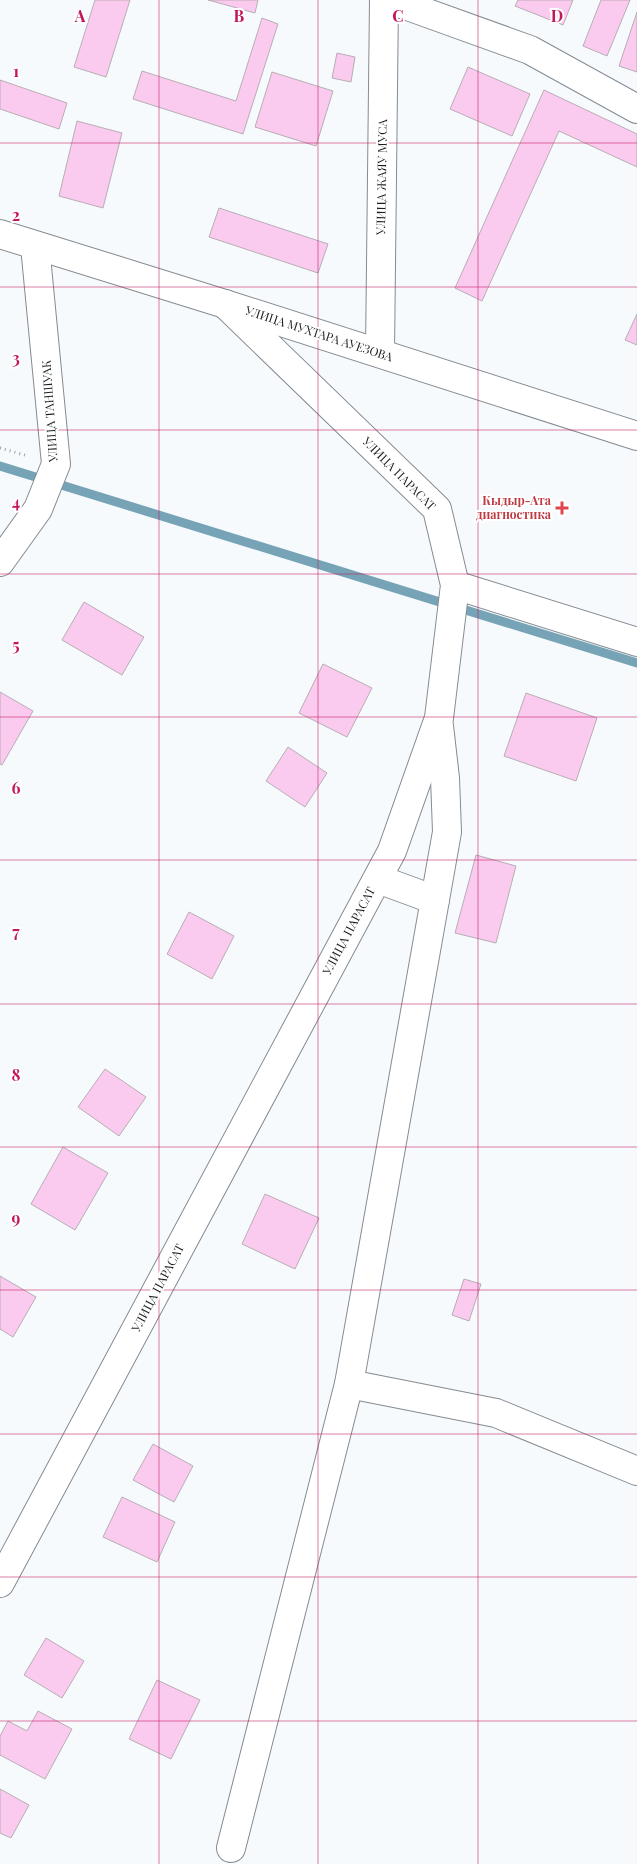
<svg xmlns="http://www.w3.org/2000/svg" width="637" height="1864" viewBox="0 0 637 1864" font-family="'Playfair Display',serif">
<rect width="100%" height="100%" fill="#f7fafd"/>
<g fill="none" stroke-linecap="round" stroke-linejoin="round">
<path stroke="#76a4b6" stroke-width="9" d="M 0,466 L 637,663"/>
</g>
<g fill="#fbcaef" stroke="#b7aeb4">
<path d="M 95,0 L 130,0 L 106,77 L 74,67 Z"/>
<path d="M 208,0 L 258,0 L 255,13 Z"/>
<path d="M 518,0 L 573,0 L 563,25 L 515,6 Z"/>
<path d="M 601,0 L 630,0 L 607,56 L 583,46 Z"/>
<path d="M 637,12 L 637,72 L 619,66 Z"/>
<path d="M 262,18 L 278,24 L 243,134 L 133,99 L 142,71 L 236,101 Z"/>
<path d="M 337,53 L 355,57 L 351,82 L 332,78 Z"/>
<path d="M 468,67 L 530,94 L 512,136 L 450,109 Z"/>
<path d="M 272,72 L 333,91 L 316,146 L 255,127 Z"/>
<path d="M 0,80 L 67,103 L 59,129 L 0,109 Z"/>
<path d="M 544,90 L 637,134 L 637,167 L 559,131 L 482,301 L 455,288 Z"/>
<path d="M 77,121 L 122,133 L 103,208 L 59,196 Z"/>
<path d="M 219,208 L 328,244 L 318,273 L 209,237 Z"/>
<path d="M 637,314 L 637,345 L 625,340 Z"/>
<path d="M 84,602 L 144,637 L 122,675 L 62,640 Z"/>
<path d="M 323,664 L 372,688 L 347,737 L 299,713 Z"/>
<path d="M 0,692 L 33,711 L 2,765 L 0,764 Z"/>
<path d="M 526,693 L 597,718 L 576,781 L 504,756 Z"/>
<path d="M 288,747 L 327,773 L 305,807 L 266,781 Z"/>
<path d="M 476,855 L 516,866 L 496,943 L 455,933 Z"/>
<path d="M 189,912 L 234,936 L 212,979 L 167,954 Z"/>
<path d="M 105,1069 L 146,1097 L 119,1136 L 78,1107 Z"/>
<path d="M 63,1147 L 108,1173 L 75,1230 L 31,1204 Z"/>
<path d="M 265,1194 L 319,1218 L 295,1269 L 242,1244 Z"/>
<path d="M 0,1276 L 36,1297 L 13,1337 L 0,1329 Z"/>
<path d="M 464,1279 L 481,1284 L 469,1321 L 452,1315 Z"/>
<path d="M 153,1444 L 193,1466 L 174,1502 L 133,1480 Z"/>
<path d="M 122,1497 L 175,1522 L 157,1562 L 103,1537 Z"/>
<path d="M 46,1638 L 84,1661 L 62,1698 L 24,1675 Z"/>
<path d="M 157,1680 L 200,1700 L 171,1759 L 129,1739 Z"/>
<path d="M 38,1711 L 72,1729 L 45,1779 L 0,1755 L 0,1736 L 8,1721 L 27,1731 Z"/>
<path d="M 0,1789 L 29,1805 L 11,1838 L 0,1833 Z"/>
</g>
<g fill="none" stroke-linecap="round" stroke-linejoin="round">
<defs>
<g id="minor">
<path d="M 391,0 L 530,50 L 637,109"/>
<path d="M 380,353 L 384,0"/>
<path d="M 0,562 L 38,509 L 56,464 L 35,246"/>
<path d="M 455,585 L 637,642"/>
<path d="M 378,879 L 435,900"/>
<path d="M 349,1384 L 496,1413 L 637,1471"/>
<path d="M 0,1583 L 392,851 L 439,718 L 455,585 L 437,509 L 225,304"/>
<path d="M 231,1848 L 349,1384 L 447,832 L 445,778 L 439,726"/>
</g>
<path id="primary" d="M 0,234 L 225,304 L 637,436"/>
</defs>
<use href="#minor" stroke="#848b92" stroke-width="30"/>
<use href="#primary" stroke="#848b92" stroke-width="30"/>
<path stroke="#9c9fa2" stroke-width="3" stroke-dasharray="1 4" stroke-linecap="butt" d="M 0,448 L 28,456"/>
<use href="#minor" stroke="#fff" stroke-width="28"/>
<use href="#primary" stroke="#fff" stroke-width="28"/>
</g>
<path fill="none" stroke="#c2185b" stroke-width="1" stroke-opacity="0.55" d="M 159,0 L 159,1864M 318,0 L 318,1864M 478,0 L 478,1864M 0,143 L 637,143M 0,287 L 637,287M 0,430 L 637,430M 0,574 L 637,574M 0,717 L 637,717M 0,860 L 637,860M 0,1004 L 637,1004M 0,1147 L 637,1147M 0,1290 L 637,1290M 0,1434 L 637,1434M 0,1577 L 637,1577M 0,1721 L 637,1721"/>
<path fill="#e0444e" stroke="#fff" stroke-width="2" d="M559.5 500.5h5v5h5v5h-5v5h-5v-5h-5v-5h5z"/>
<g text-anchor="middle" stroke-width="4" stroke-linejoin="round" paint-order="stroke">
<g font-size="12" fill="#1a1d20" stroke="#fff">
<text transform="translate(382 177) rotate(-89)" y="4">УЛИЦА ЖАЯУ МУСА</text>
<text transform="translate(319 334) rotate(18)" y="4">УЛИЦА МУХТАРА АУЕЗОВА</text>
<text transform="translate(50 411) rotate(-94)" y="4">УЛИЦА ТАНШУАК</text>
<text transform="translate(399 474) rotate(45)" y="4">УЛИЦА ПАРАСАТ</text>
<text transform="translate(349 931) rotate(-62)" y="4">УЛИЦА ПАРАСАТ</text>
<text transform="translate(158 1288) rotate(-62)" y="4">УЛИЦА ПАРАСАТ</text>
</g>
<g font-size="12" font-weight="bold" fill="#be3a42" stroke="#fff" text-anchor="end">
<text x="551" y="505">Кыдыр-Ата<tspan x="551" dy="14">диагностика</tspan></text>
</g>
</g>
<g font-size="16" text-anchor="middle" font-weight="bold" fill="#c2185b" stroke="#fff" stroke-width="4" stroke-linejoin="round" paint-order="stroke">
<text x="80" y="22">A</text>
<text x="239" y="22">B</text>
<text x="398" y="22">C</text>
<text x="557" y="22">D</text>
<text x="16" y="77">1</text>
<text x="16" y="221">2</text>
<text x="16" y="364">3</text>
<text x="16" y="508">4</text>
<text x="16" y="651">5</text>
<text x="16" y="794">6</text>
<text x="16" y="938">7</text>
<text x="16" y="1081">8</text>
<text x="16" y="1224">9</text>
</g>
</svg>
